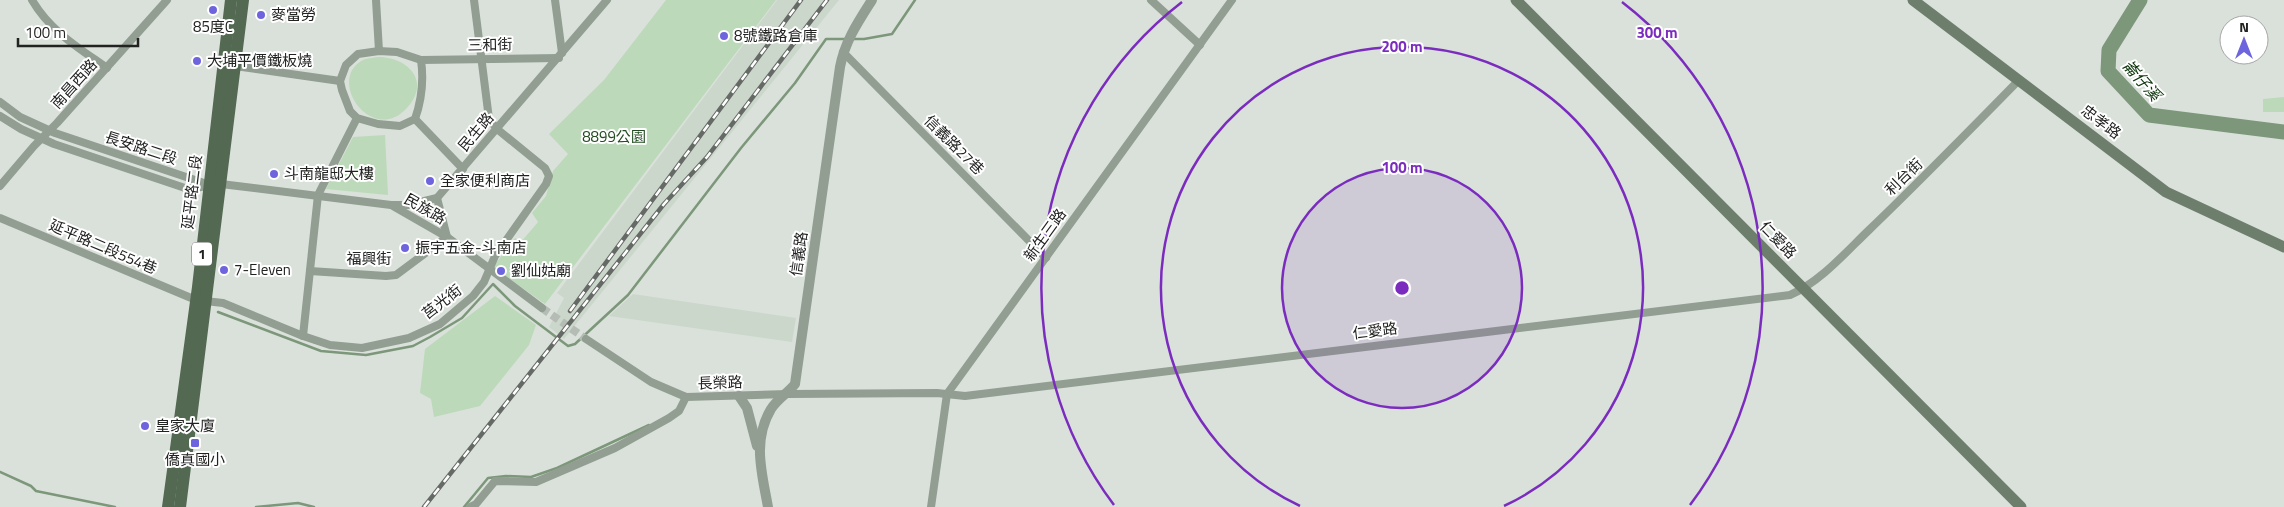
<svg xmlns="http://www.w3.org/2000/svg" width="2284" height="507" viewBox="0 0 2284 507" font-family="'Titillium Web','Noto Sans TC',sans-serif">
<rect width="100%" height="100%" fill="#dae1da"/>
<g fill="#ccd7cb">
<path d="M 777,0 L 839,0 L 564,339 L 549,327 L 564,298 L 557,293 Z"/>
<path d="M 633,294 L 796,318 L 792,342 L 609,316 Z"/>
</g>
<g fill="#bcd9ba">
<path d="M 666,0 L 776,0 L 545,304 L 493,267 L 515,238 L 521,242 L 538,222 L 532,213 L 546,196 L 553,171 L 568,154 L 549,134 L 604,80 Z"/>
<path d="M 378,57 C 409,57 432,83 406,109 C 371,145 326,79 363,60 C 367,58 373,58 378,57 Z"/>
<path d="M 2284,97 L 2284,112 L 2263,112 L 2263,99 Z"/>
<path d="M 385,135 L 388,195 L 326,189 L 353,137 Z"/>
<path d="M 495,296 L 536,325 L 529,345 L 480,406 L 434,417 L 431,399 L 420,393 L 425,349 Z"/>
</g>
<g fill="none" stroke-linecap="round" stroke-linejoin="round">
<g stroke="#7c977a" stroke-width="2.5">
<path d="M 853,39 L 864,39 L 892,34 L 915,0"/>
<path d="M 218,312 L 321,351 L 366,355 L 413,346 L 430,337 L 462,318 L 493,284 L 515,306 L 568,346 L 575,344 L 628,295 L 741,148 L 795,83 L 826,39 L 847,39"/>
<path d="M 0,472 L 31,486 L 36,491 L 115,507"/>
<path d="M 256,507 L 298,503 L 314,507"/>
<path d="M 464,507 L 488,478 L 506,476 L 531,477 L 557,468 L 649,425"/>
</g>
<path stroke="#7c977a" stroke-width="15" d="M 2140,0 L 2109,50 L 2108,71 L 2149,115 L 2284,132"/>
<path stroke="#b5bbb5" stroke-width="8" stroke-dasharray="8 4" stroke-linecap="butt" d="M 542,308 L 586,339"/>
<g stroke="#929e91" stroke-width="8">
<path d="M 32,0 C 50,31 79,48 107,68"/>
<path d="M 376,0 L 379,51"/>
<path d="M 555,0 L 562,53"/>
<path d="M 1151,0 L 1200,45"/>
<path d="M 843,52 L 1046,258"/>
<path d="M 421,60 C 424,81 422,99 415,119 L 400,126 L 378,124 L 357,118 L 350,111 L 342,90 L 340,81 L 346,65 L 358,54 L 379,51 L 397,52 L 421,60 L 559,58"/>
<path d="M 235,66 L 340,81"/>
<path d="M 0,102 L 20,117 L 55,133 L 207,184"/>
<path d="M 0,116 L 21,129 L 54,144 L 188,189 L 221,184 L 391,205 L 408,205 L 437,198 L 607,0"/>
<path d="M 415,119 L 463,169"/>
<path d="M 0,186 L 34,146 L 57,123 L 167,0"/>
<path d="M 393,206 L 447,237 L 542,308"/>
<path d="M 0,218 L 196,300 L 223,303 L 303,336 L 330,345 L 362,348 L 409,338 L 440,324 L 473,296 L 484,282 L 495,256 L 546,184 L 549,176 L 545,168 L 497,129 L 489,119 L 474,0"/>
<path d="M 310,271 L 386,276 L 396,275 L 447,237 L 437,198"/>
<path d="M 303,336 L 318,195 L 357,118"/>
<path d="M 586,339 L 651,382 L 686,397 L 788,394 L 937,393 L 965,396 L 1790,295 C 1820,282 1845,253 1869,230 C 1920,181 1969,131 2018,81"/>
<path d="M 470,507 L 476,504 L 495,481 L 536,482 L 615,448 L 669,418 L 679,411 L 686,397"/>
<path d="M 931,507 L 947,394 L 1232,0"/>
</g>
<g stroke="#929e91" stroke-width="10">
<path d="M 739,396 L 747,408 L 757,446"/>
<path d="M 768,507 C 762,473 752,441 771,409 C 777,399 788,393 795,384 L 840,67 C 845,41 858,22 872,0"/>
</g>
<g stroke="#6d7f6c" stroke-width="11">
<path d="M 1516,0 C 1685,168 1853,337 2021,507"/>
<path d="M 1913,0 L 2166,192 L 2284,247"/>
</g>
<g stroke="#536952" stroke-width="12">
<path d="M 168,507 L 198,287 L 231,0"/>
<path d="M 180,507 L 243,0"/>
</g>
<defs>
<g id="rail">
<path d="M 570,311 L 801,0"/>
<path d="M 424,507 L 664,204 L 707,157 L 827,0"/>
</g>
</defs>
<use href="#rail" stroke="#666a66" stroke-width="4.5"/>
<use href="#rail" stroke="#fff" stroke-width="2.5" stroke-dasharray="8" stroke-linecap="butt"/>
</g>
<circle cx="1402" cy="288" r="120" fill="#7b2cbf" fill-opacity=".12"/>
<g fill="none" stroke="#7b2cbf" stroke-width="2.5">
<circle cx="1402" cy="288" r="120"/>
<path d="M1300 506A241 241 0 1 1 1504 506"/>
<path d="M1114 505A361 361 0 0 1 1182 2M1622 2A361 361 0 0 1 1690 505"/>
</g>
<g fill="#6d64de" stroke="#fff" stroke-width="2">
<circle cx="213" cy="10" r="5"/>
<circle cx="261" cy="15" r="5"/>
<circle cx="724" cy="36" r="5"/>
<circle cx="197" cy="61" r="5"/>
<circle cx="274" cy="174" r="5"/>
<circle cx="430" cy="181" r="5"/>
<circle cx="405" cy="248" r="5"/>
<circle cx="224" cy="270" r="5"/>
<circle cx="501" cy="271" r="5"/>
<circle cx="145" cy="426" r="5"/>
<rect x="190" y="438" width="10" height="10" rx="2.5"/>
</g>
<g text-anchor="middle" stroke-width="4" stroke-linejoin="round" paint-order="stroke">
<rect fill="#fff" stroke="#646564" stroke-width="1" x="192" y="242.5" width="20" height="23" rx="4"/>
<g font-size="14" font-weight="bold" fill="#212321">
<text x="202" y="259">1</text>
</g>
<g font-size="15" fill="#212321" stroke="#fff" text-anchor="start">
<text x="271" y="20">麥當勞</text>
<text x="213" y="32" text-anchor="middle">85度C</text>
<text x="734" y="41">8號鐵路倉庫</text>
<text x="207" y="66">大埔平價鐵板燒</text>
<text x="284" y="179">斗南龍邸大樓</text>
<text x="440" y="186">全家便利商店</text>
<text x="415" y="253">振宇五金-斗南店</text>
<text x="234" y="275">7-Eleven</text>
<text x="511" y="276">劉仙姑廟</text>
<text x="155" y="431">皇家大廈</text>
<text x="195" y="465" text-anchor="middle">僑真國小</text>
</g>
<g font-size="15" fill="#212321" stroke="#fff">
<text transform="translate(490 45) rotate(-1)" y="5">三和街</text>
<text transform="translate(74 84) rotate(-48)" y="5">南昌西路</text>
<text transform="translate(2101 122) rotate(37)" y="5">忠孝路</text>
<text transform="translate(476 132) rotate(-50)" y="5">民生路</text>
<text transform="translate(954 145) rotate(45)" y="5">信義路27巷</text>
<text transform="translate(141 148) rotate(18)" y="5">長安路二段</text>
<text transform="translate(1904 177) rotate(-44)" y="5">利台街</text>
<text transform="translate(192 192) rotate(-83)" y="5">延平路二段</text>
<text transform="translate(425 209) rotate(30)" y="5">民族路</text>
<text transform="translate(1045 235) rotate(-54)" y="5">新生三路</text>
<text transform="translate(1778 240) rotate(46)" y="5">仁愛路</text>
<text transform="translate(103 247) rotate(23)" y="5">延平路二段554巷</text>
<text transform="translate(799 254) rotate(-82)" y="5">信義路</text>
<text x="369" y="264">福興街</text>
<text transform="translate(442 302) rotate(-38)" y="5">莒光街</text>
<text transform="translate(1375 331) rotate(-7)" y="5">仁愛路</text>
<text transform="translate(720 383) rotate(-2)" y="5">長榮路</text>
</g>
<g font-size="15" fill="#234c22" stroke="#fff">
<text x="614" y="142">8899公園</text>
</g>
<g font-size="16" font-style="italic" fill="#0a340a" stroke="#fff">
<text transform="translate(2142 80) rotate(49)" y="6">崙仔溪</text>
</g>
</g>
<circle cx="1402" cy="288" r="8" fill="#7b2cbf" stroke="#fff" stroke-width="2.5"/>
<g font-size="15" text-anchor="middle" font-weight="bold" fill="#7b2cbf" stroke="#fff" stroke-width="4" stroke-linejoin="round" paint-order="stroke">
<text x="1657" y="38">300 m</text>
<text x="1402" y="52">200 m</text>
<text x="1402" y="173">100 m</text>
</g>
<g transform="translate(2244 40)"><circle r="24" fill="#ffffff" stroke="#a6a7a6"/>
<path d="M0-4L9 19L0 12L-9 19Z" fill="#6d64de"/>
<text y="-8" font-size="14" font-weight="bold" text-anchor="middle" fill="#212321">N</text>
</g>
<path d="M18 38v8h120v-8" fill="none" stroke="#212321" stroke-width="2.5"/>
<text x="25" y="38" font-size="15" fill="#212321" stroke="#ffffff" stroke-width="4" paint-order="stroke">100 m</text>
</svg>
